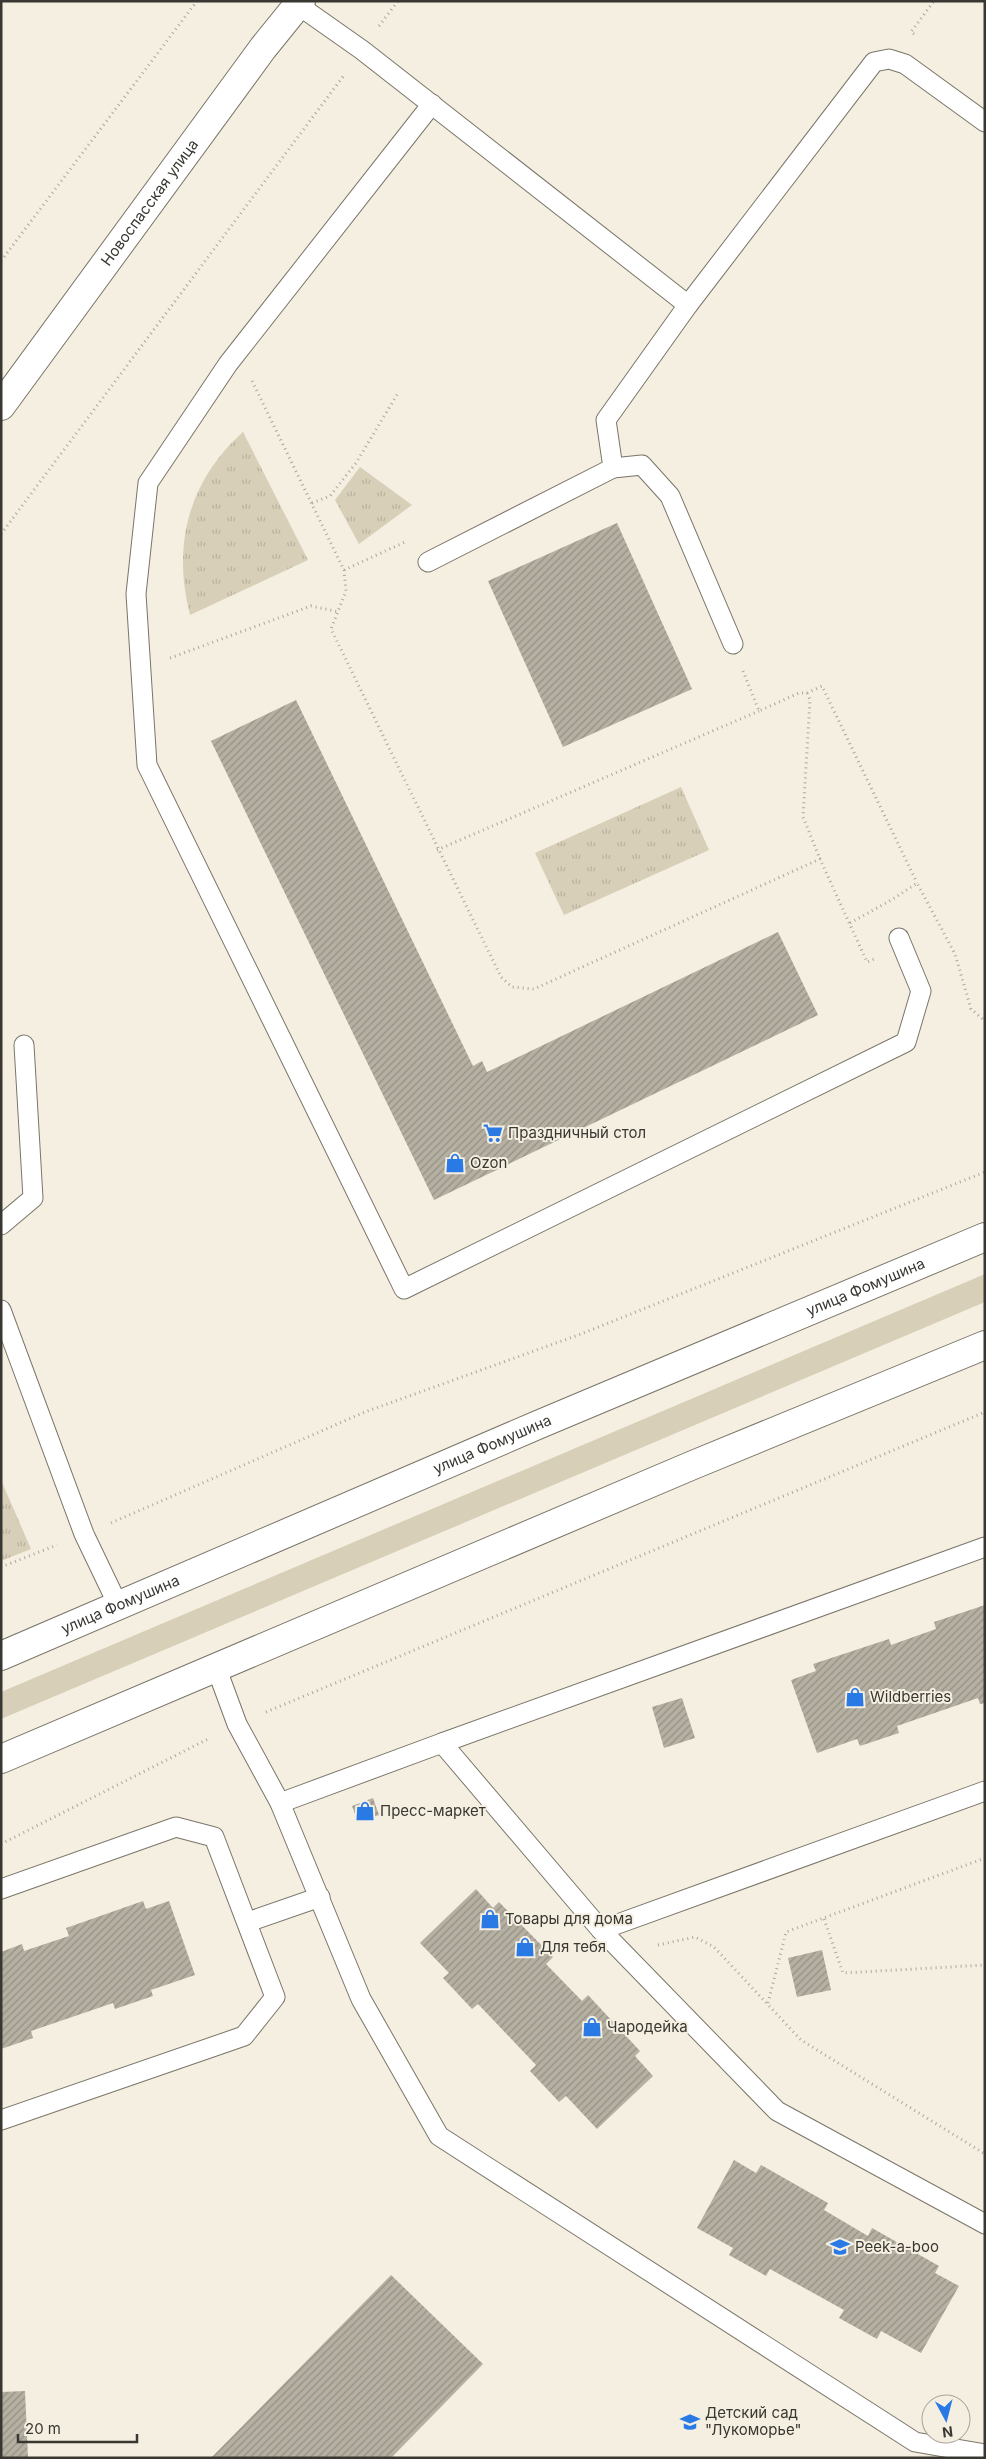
<svg xmlns="http://www.w3.org/2000/svg" width="986" height="2459" viewBox="0 0 986 2459" font-family="Inter,sans-serif">
<defs>
<pattern id="park-tufts" width="24" height="20" patternUnits="userSpaceOnUse" patternTransform="scale(1.25)"><rect width="24" height="20" fill="#d8cfb8"/><path d="M3 7l-1-3M5 7V3M7 7l1-3M15 17l-1-3M17 17v-4M19 17l1-3" fill="none" stroke="#bab29f"/></pattern>
<pattern id="building-hatch" width="6" height="6" patternUnits="userSpaceOnUse" patternTransform="scale(1.25)"><rect width="6" height="6" fill="#b5b0a2"/><path d="M-1 1l2-2M0 6l6-6M5 7l2-2" fill="none" stroke="#949085"/></pattern>
</defs>
<rect width="100%" height="100%" fill="#f5efe1"/>
<path fill="#d8cfb8" d="M 985,1274 L 985,1302 L 1,1719 L 1,1692 Z"/>
<g fill="url(#park-tufts)">
<path d="M 243,432 L 308,560 L 190,615 C 172,546 188,481 243,432 Z"/>
<path d="M 360,467 L 412,505 L 359,544 L 335,500 Z"/>
<path d="M 681,787 L 709,850 L 564,915 L 535,853 Z"/>
<path d="M 1,1480 L 31,1549 L 1,1561 Z"/>
</g>
<g fill="url(#building-hatch)">
<path d="M 617,523 L 692,689 L 563,747 L 488,581 Z"/>
<path d="M 296,700 L 473,1066 L 482,1061 L 487,1072 L 778,932 L 818,1015 L 434,1200 L 211,741 Z"/>
<path d="M 985,1605 L 985,1703 L 980,1704 L 978,1698 L 897,1726 L 899,1733 L 860,1746 L 857,1739 L 817,1753 L 791,1680 L 816,1671 L 813,1664 L 889,1639 L 891,1645 L 936,1629 L 934,1622 Z"/>
<path d="M 682,1698 L 695,1738 L 664,1748 L 652,1707 Z"/>
<path d="M 373,1798 L 379,1815 L 358,1822 L 352,1806 Z"/>
<path d="M 476,1889 L 493,1908 L 499,1902 L 553,1957 L 546,1964 L 582,2001 L 588,1995 L 640,2051 L 635,2056 L 653,2076 L 597,2129 L 566,2096 L 559,2102 L 530,2071 L 536,2065 L 478,2004 L 472,2009 L 443,1978 L 449,1973 L 420,1943 Z"/>
<path d="M 143,1901 L 146,1909 L 169,1901 L 195,1975 L 151,1990 L 153,1996 L 115,2009 L 113,2003 L 31,2031 L 33,2038 L 1,2049 L 1,1952 L 22,1944 L 24,1951 L 69,1936 L 66,1928 Z"/>
<path d="M 822,1950 L 831,1990 L 797,1997 L 788,1958 Z"/>
<path d="M 734,2160 L 756,2173 L 761,2165 L 828,2203 L 824,2210 L 868,2236 L 872,2228 L 939,2266 L 935,2273 L 959,2286 L 921,2353 L 881,2331 L 877,2339 L 839,2318 L 844,2310 L 770,2269 L 766,2276 L 729,2255 L 733,2248 L 697,2228 Z"/>
<path d="M 391,2275 L 483,2364 L 391,2458 L 211,2458 Z"/>
<path d="M 25,2391 L 28,2458 L 1,2458 L 1,2392 Z"/>
</g>
<g fill="none" stroke-linecap="round" stroke-linejoin="round">
<defs>
<g id="service">
<path d="M 298,5 L 362,50 L 688,305"/>
<path d="M 432,104 L 228,364 L 148,483 L 136,594 L 147,765 L 404,1289 L 906,1042 L 921,991 L 899,938"/>
<path d="M 613,468 L 642,465 L 670,496 L 733,644"/>
<path d="M 428,562 L 613,468 L 606,420 L 688,305 L 874,62 L 889,59 L 905,64 L 985,122"/>
<path d="M 1,1225 L 33,1198 L 24,1045"/>
<path d="M 1,1310 L 84,1534 L 119,1607"/>
<path d="M 216,1667 L 237,1724 L 280,1803 L 361,1999 L 439,2136 L 915,2442 L 985,2454"/>
<path d="M 442,1743 L 985,1547"/>
<path d="M 985,1791 L 601,1930 L 777,2111 L 985,2224"/>
<path d="M 280,1803 L 442,1743 L 601,1930"/>
<path d="M 1,1889 L 176,1827 L 214,1837 L 275,1997 L 244,2036 L 1,2120"/>
<path d="M 248,1922 L 320,1897"/>
</g>
<g id="tertiary">
<path id="s1" d="M 1,406 L 263,48 L 301,1"/>
</g>
<g id="secondary">
<path id="s2" d="M 1,1656 L 540,1424 L 985,1237"/>
<path d="M 1,1759 L 693,1465 L 985,1345"/>
</g>
</defs>
<use href="#service" stroke="#7a7568" stroke-width="21"/>
<use href="#tertiary" stroke="#7a7568" stroke-width="30"/>
<use href="#secondary" stroke="#7a7568" stroke-width="30"/>
<g stroke="#aba79c" stroke-width="3" stroke-dasharray="1 4" stroke-linecap="butt">
<path d="M 379,26 L 398,1"/>
<path d="M 914,34 L 911,32 L 934,1"/>
<path d="M 1,261 L 197,1"/>
<path d="M 252,381 L 344,570 L 346,591 L 331,629 L 501,977 L 512,987 L 534,989 L 820,859 L 867,962 L 874,959"/>
<path d="M 312,503 L 330,496 L 356,463 L 398,393"/>
<path d="M 1,534 L 345,74"/>
<path d="M 344,570 L 405,542"/>
<path d="M 170,658 L 311,606 L 339,612"/>
<path d="M 743,671 L 759,711 L 799,693 L 807,693 L 810,700 L 803,817 L 820,859"/>
<path d="M 807,693 L 822,686 L 917,883"/>
<path d="M 437,850 L 759,711"/>
<path d="M 850,923 L 893,899 L 917,883 L 955,954 L 971,1009 L 985,1021"/>
<path d="M 111,1523 L 365,1412 L 581,1334 L 985,1172"/>
<path d="M 1,1567 L 57,1545"/>
<path d="M 266,1712 L 985,1412"/>
<path d="M 1,1844 L 210,1738"/>
<path d="M 824,1919 L 843,1973 L 985,1965"/>
<path d="M 658,1945 L 695,1937 L 714,1947 L 801,2040 L 985,2154"/>
<path d="M 768,2003 L 786,1932 L 985,1858"/>
</g>
<use href="#service" stroke="#fff" stroke-width="19"/>
<use href="#tertiary" stroke="#fff" stroke-width="28"/>
<use href="#secondary" stroke="#fff" stroke-width="28"/>
</g>
<defs>
<symbol id="supermarket-bare" viewBox="-9 -9 18 18"><path d="M-6-5.5h2.5l.6 2H6L4.5 2H-2.5L-4.4-4H-6ZM-1.5 3.2a1.3 1.3 0 1 0 .1 0ZM3 3.2a1.3 1.3 0 1 0 .1 0Z" fill="#2a7ae6" stroke="#f5efe1" stroke-width="2.5" paint-order="stroke"/></symbol>
<symbol id="shop-bare" viewBox="-9 -9 18 18"><path d="M-5-2.5h2.3a2.7 3.5 0 0 1 5.4 0H5L5.5 6h-11ZM-1.5-2.5h3a1.5 2.3 0 0 0-3 0Z" fill="#2a7ae6" stroke="#f5efe1" stroke-width="2.5" paint-order="stroke"/></symbol>
<symbol id="school-bare" viewBox="-9 -9 18 18"><path d="M0-5L7-2L0 1L-7-2ZM-4 1L0 2.5L4 1V4Q0 6-4 4Z" fill="#2a7ae6" stroke="#f5efe1" stroke-width="2.5" paint-order="stroke"/></symbol>
</defs>
<g fill-rule="evenodd">
<use href="#supermarket-bare" x="479" y="1119" width="28" height="28"/>
<use href="#shop-bare" x="441" y="1149" width="28" height="28"/>
<use href="#shop-bare" x="841" y="1683" width="28" height="28"/>
<use href="#shop-bare" x="351" y="1797" width="28" height="28"/>
<use href="#shop-bare" x="476" y="1905" width="28" height="28"/>
<use href="#shop-bare" x="511" y="1933" width="28" height="28"/>
<use href="#shop-bare" x="578" y="2013" width="28" height="28"/>
<use href="#school-bare" x="826" y="2233" width="28" height="28"/>
<use href="#school-bare" x="676" y="2408" width="28" height="28"/>
</g>
<g text-anchor="middle" stroke-width="4" stroke-linejoin="round" paint-order="stroke">
<g font-size="15" fill="#393731" stroke="#f5efe1">
<text dy="5" stroke="none"><textPath href="#s1" startOffset="252">Новоспасская улица</textPath></text>
<text dy="5" stroke="none"><textPath href="#s2" startOffset="940">улица Фомушина</textPath></text>
<text dy="5" stroke="none"><textPath href="#s2" startOffset="535">улица Фомушина</textPath></text>
<text dy="5" stroke="none"><textPath href="#s2" startOffset="130">улица Фомушина</textPath></text>
</g>
<g font-size="15" fill="#393731" stroke="#f5efe1" text-anchor="start">
<text x="508" y="1138">Праздничный стол</text>
<text x="470" y="1168">Ozon</text>
<text x="870" y="1702">Wildberries</text>
<text x="380" y="1816">Пресс-маркет</text>
<text x="505" y="1924">Товары для дома</text>
<text x="540" y="1952">Для тебя</text>
<text x="607" y="2032">Чародейка</text>
<text x="855" y="2252">Peek-a-boo</text>
<text x="705" y="2418">Детский сад<tspan x="705" dy="17">"Лукоморье"</tspan></text>
</g>
</g>
<rect width="986" height="2459" fill="none" stroke="#393731" stroke-width="5"/>
<g transform="translate(946 2419) rotate(173)"><circle r="24" fill="#f5efe1" stroke="#aaa59b"/>
<path d="M0-4L9 19L0 12L-9 19Z" fill="#2a7ae6"/>
<text y="-8" font-size="14" font-weight="bold" text-anchor="middle" fill="#393731">N</text>
</g>
<path d="M18 2434v8h119v-8" fill="none" stroke="#393731" stroke-width="2.5"/>
<text x="25" y="2434" font-size="15" fill="#393731" stroke="#f5efe1" stroke-width="4" paint-order="stroke">20 m</text>
</svg>
